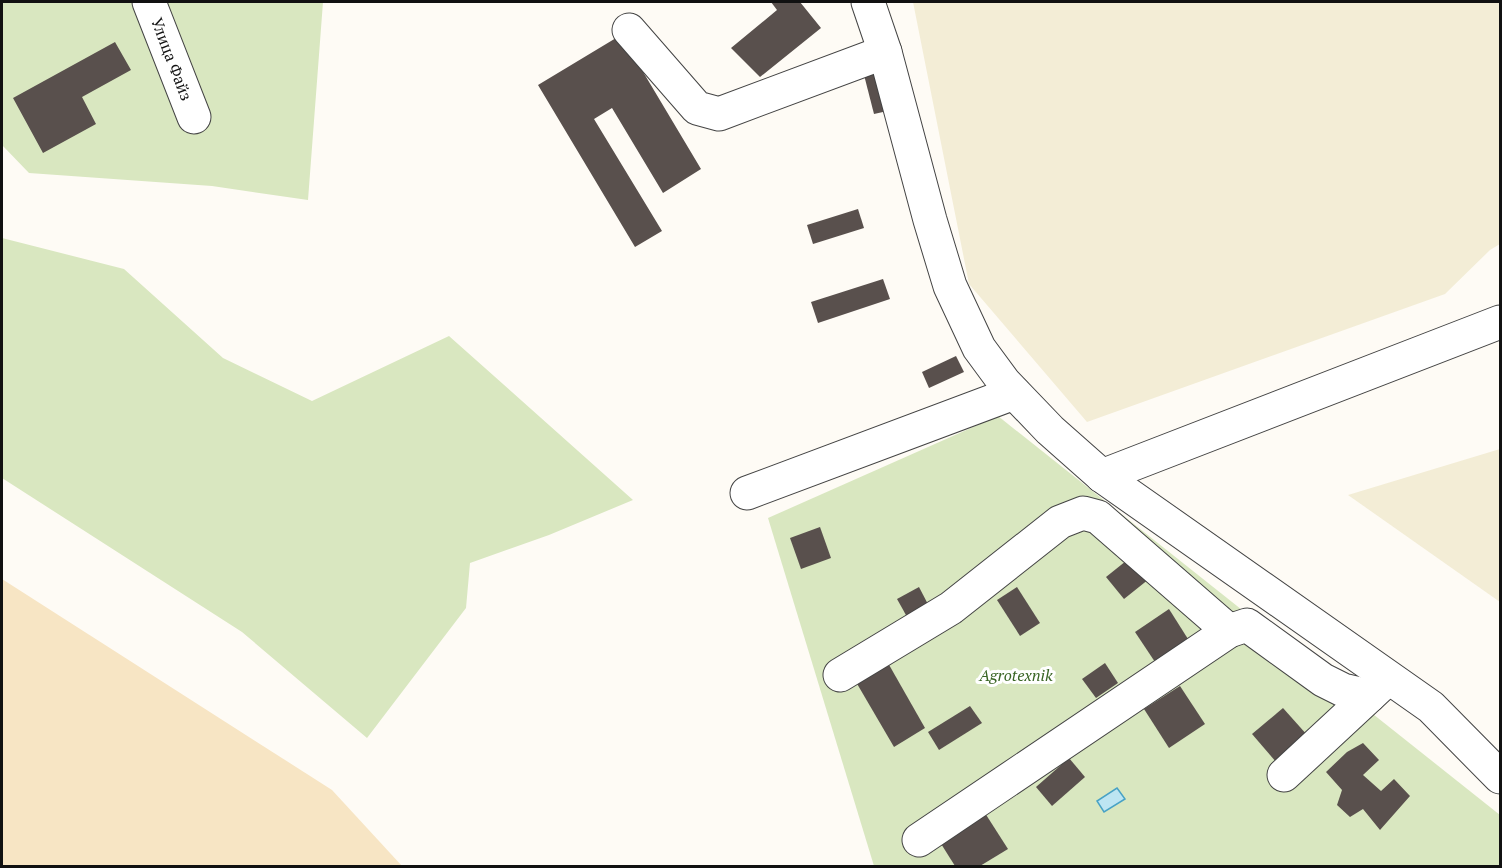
<svg xmlns="http://www.w3.org/2000/svg" width="1502" height="868" viewBox="0 0 1502 868" font-family="'PT Serif',serif">
<rect width="100%" height="100%" fill="#fefbf5"/>
<g fill="#f3edd6">
<path d="M 913,2 L 1500,2 L 1500,244 L 1490,250 L 1445,294 L 1087,422 L 969,284 Z"/>
<path d="M 1500,449 L 1500,602 L 1348,495 Z"/>
</g>
<g fill="#d9e7c0">
<path d="M 2,2 L 323,2 L 308,200 L 212,186 L 29,173 L 2,145 Z"/>
<path d="M 2,238 L 124,269 L 223,358 L 312,401 L 449,336 L 633,500 L 549,535 L 470,563 L 466,608 L 367,738 L 242,632 L 2,478 Z"/>
<path d="M 998,416 L 1500,815 L 1500,866 L 874,866 L 768,518 Z"/>
</g>
<path fill="#f7e5c4" d="M 2,579 L 332,790 L 402,866 L 2,866 Z"/>
<path fill="#bde5f2" stroke="#48a2c5" stroke-width="1.5" d="M 1117,788 L 1125,799 L 1104,812 L 1097,801 Z"/>
<g fill="#59504d">
<path d="M 771,2 L 800,2 L 821,28 L 760,77 L 731,48 L 777,10 Z"/>
<path d="M 621,35 L 701,169 L 663,193 L 612,108 L 594,119 L 662,231 L 635,247 L 538,85 Z"/>
<path d="M 115,42 L 131,70 L 82,97 L 96,124 L 43,153 L 13,98 Z"/>
<path d="M 883,71 L 892,110 L 874,114 L 864,75 Z"/>
<path d="M 858,209 L 864,228 L 813,244 L 807,225 Z"/>
<path d="M 883,279 L 890,299 L 818,323 L 811,302 Z"/>
<path d="M 956,356 L 964,372 L 929,388 L 922,372 Z"/>
<path d="M 820,527 L 831,558 L 801,569 L 790,538 Z"/>
<path d="M 1131,557 L 1149,579 L 1124,599 L 1106,577 Z"/>
<path d="M 919,587 L 932,612 L 911,624 L 897,599 Z"/>
<path d="M 1017,587 L 1040,623 L 1020,636 L 997,600 Z"/>
<path d="M 1169,609 L 1188,639 L 1155,662 L 1135,632 Z"/>
<path d="M 888,663 L 925,728 L 894,747 L 856,682 Z"/>
<path d="M 1105,663 L 1118,683 L 1096,698 L 1082,679 Z"/>
<path d="M 1180,686 L 1205,724 L 1169,748 L 1144,709 Z"/>
<path d="M 970,706 L 982,723 L 939,750 L 928,732 Z"/>
<path d="M 1283,708 L 1308,736 L 1277,763 L 1252,734 Z"/>
<path d="M 1363,743 L 1379,760 L 1363,775 L 1381,791 L 1394,779 L 1410,796 L 1380,830 L 1363,809 L 1350,817 L 1337,805 L 1342,790 L 1326,772 L 1347,752 Z"/>
<path d="M 1069,758 L 1085,777 L 1052,806 L 1036,787 Z"/>
<path d="M 983,810 L 1008,849 L 980,866 L 955,866 L 938,839 Z"/>
</g>
<g fill="none" stroke-linecap="round" stroke-linejoin="round">
<defs>
<g id="minor">
<path d="M 149,2 L 194,117"/>
<path d="M 868,2 L 885,52 L 930,220 L 950,286 L 979,348 L 1004,382 L 1050,430 L 1102,476 L 1431,707 L 1500,777"/>
<path d="M 629,30 L 697,108 L 719,114 L 885,52"/>
<path d="M 1102,476 L 1500,322"/>
<path d="M 747,493 L 1014,393"/>
<path d="M 840,675 L 951,608 L 1060,522 L 1083,513 L 1098,517 L 1229,631"/>
<path d="M 1284,775 L 1381,685"/>
<path d="M 919,840 L 1229,631 L 1247,625 L 1323,680 L 1343,690 L 1369,696"/>
</g>
</defs>
<use href="#minor" stroke="#444" stroke-width="35"/>
<use href="#minor" stroke="#fff" stroke-width="33"/>
</g>
<g text-anchor="middle" stroke-width="6" stroke-linejoin="round" paint-order="stroke">
<g font-size="16" fill="#111" stroke="#fff">
<text transform="translate(172 59) rotate(69)" y="6">Улица Файз</text>
</g>
<g font-size="16" font-style="italic" fill="#396524" stroke="#fff">
<text x="1016" y="681">Agrotexnik</text>
</g>
</g>
<rect width="1502" height="868" fill="none" stroke="#111111" stroke-width="6"/>
</svg>
